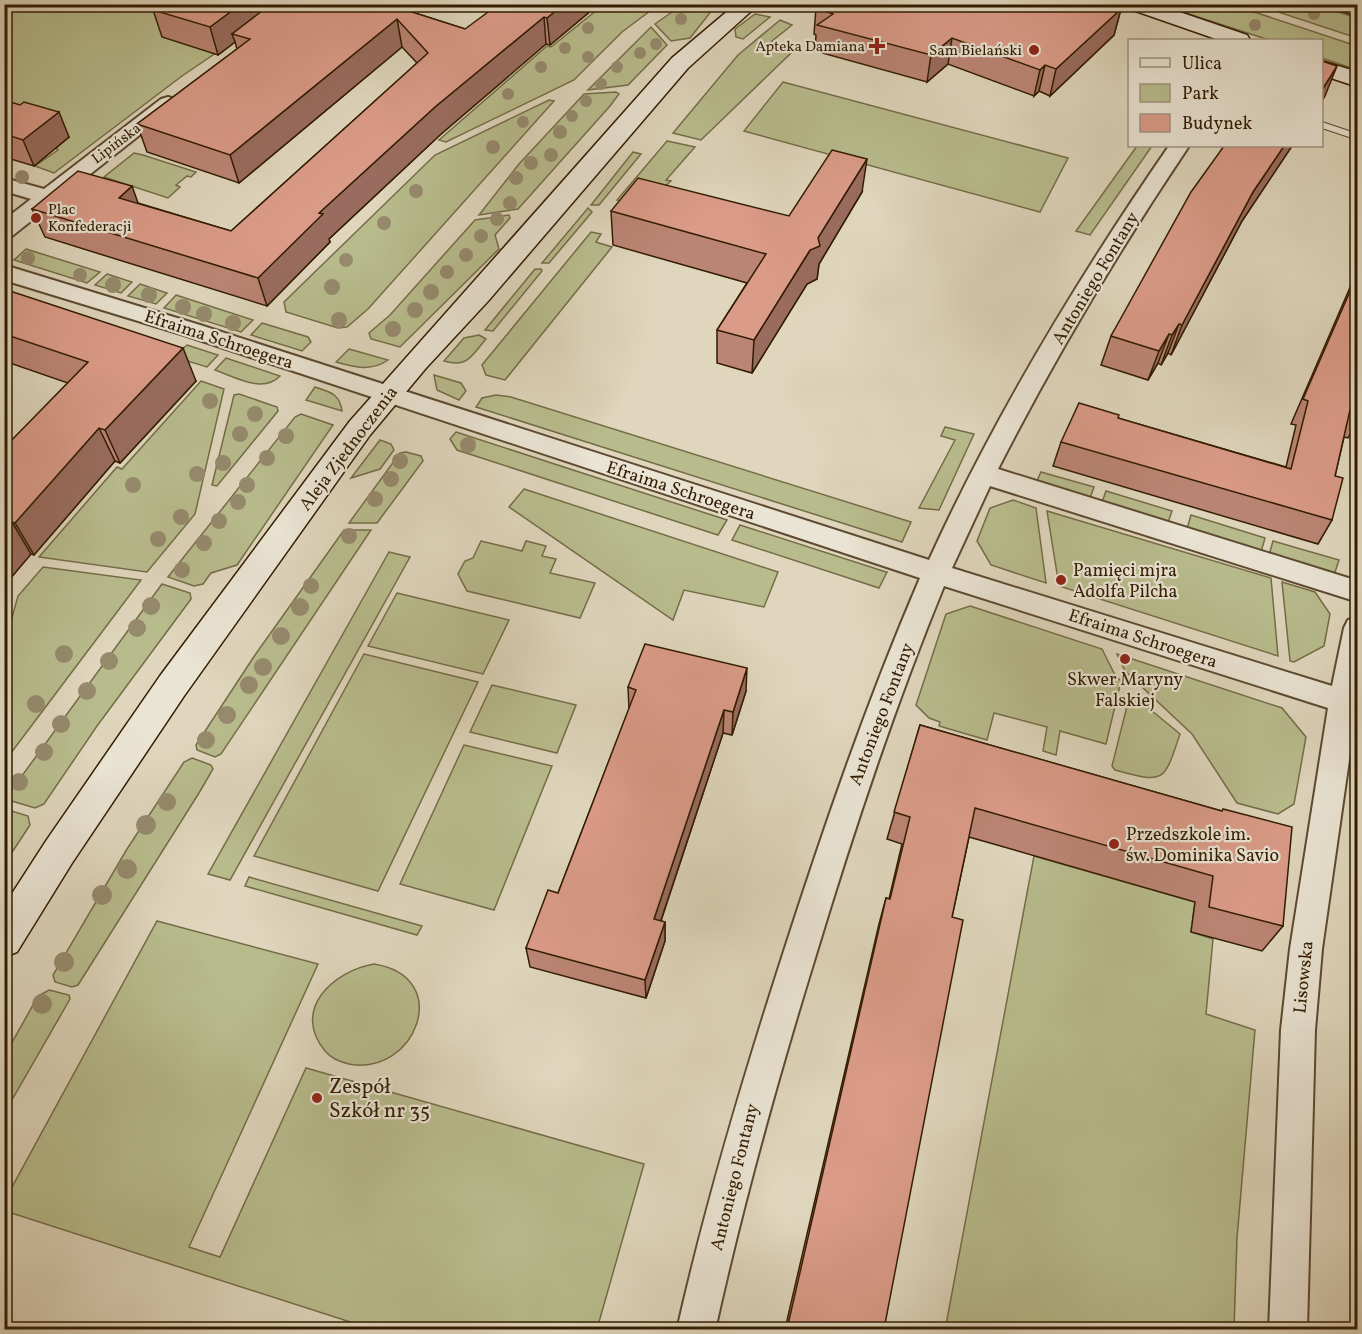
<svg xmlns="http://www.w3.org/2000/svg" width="1362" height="1334" viewBox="0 0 1362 1334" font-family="Vollkorn,serif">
<rect width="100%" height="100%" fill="#dfd6bd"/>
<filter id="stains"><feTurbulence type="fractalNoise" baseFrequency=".00333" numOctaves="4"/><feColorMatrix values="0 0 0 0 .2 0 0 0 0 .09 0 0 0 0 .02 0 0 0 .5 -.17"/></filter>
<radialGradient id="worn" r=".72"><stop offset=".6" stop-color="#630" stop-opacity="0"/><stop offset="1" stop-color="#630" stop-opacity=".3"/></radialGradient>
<g fill="#b8bc8d" stroke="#756c47" stroke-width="1.5">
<path d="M 13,5 L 287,5 L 182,76 L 54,173 L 35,166 L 58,150 L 56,148 L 68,137 L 5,123 L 5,10 Z"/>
<path d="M 603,5 L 658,5 L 622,32 L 574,80 L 446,142 L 439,140 L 547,46 L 551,47 Z"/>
<path d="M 682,5 L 706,5 L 713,9 L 690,38 L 671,41 L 655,24 Z"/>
<path d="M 1161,5 L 1233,5 L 1357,46 L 1357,70 L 1322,58 L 1322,40 L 1269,40 Z"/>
<path d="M 1257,5 L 1317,5 L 1357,18 L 1357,38 Z"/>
<path d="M 755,14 L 770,17 L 743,39 L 736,37 L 735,29 Z"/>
<path d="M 780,20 L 792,25 L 766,46 L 791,53 L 701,140 L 673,133 L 738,55 Z"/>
<path d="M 651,27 L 667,45 L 628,85 L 588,90 Z"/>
<path d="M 783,82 L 1068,158 L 1040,212 L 744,131 Z"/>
<path d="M 616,92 L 619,94 L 610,106 L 518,209 L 479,215 L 519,164 L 584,94 Z"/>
<path d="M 549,100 L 554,101 L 368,309 L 347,327 L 338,328 L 286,312 L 284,302 L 435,155 Z"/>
<path d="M 667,141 L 695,147 L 666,180 L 671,181 L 642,206 L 617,200 Z"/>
<path d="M 1137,146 L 1152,146 L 1090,235 L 1076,231 Z"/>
<path d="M 633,152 L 641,154 L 599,205 L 591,205 Z"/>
<path d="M 134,153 L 143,155 L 196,172 L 191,177 L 187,176 L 176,185 L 180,187 L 168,198 L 104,177 Z"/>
<path d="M 588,208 L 592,212 L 549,263 L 542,263 Z"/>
<path d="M 509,215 L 510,218 L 495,235 L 499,249 L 400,347 L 371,339 L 369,333 L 390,315 L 475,220 Z"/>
<path d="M 591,232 L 601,234 L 596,242 L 612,247 L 505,380 L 486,375 L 482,365 Z"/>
<path d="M 26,249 L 100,272 L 87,283 L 14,260 Z"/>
<path d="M 535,269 L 541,269 L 542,271 L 493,331 L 485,330 Z"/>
<path d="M 107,274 L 132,282 L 121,293 L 95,285 Z"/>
<path d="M 140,284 L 167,293 L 156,304 L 128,296 Z"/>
<path d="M 176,295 L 253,320 L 241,332 L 164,308 Z"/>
<path d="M 262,323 L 308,337 L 311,342 L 302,351 L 251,335 Z"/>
<path d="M 479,335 L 486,339 C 471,356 468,368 444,361 L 464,338 Z"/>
<path d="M 187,345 L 218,355 L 207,367 L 174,357 Z"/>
<path d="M 349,349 L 388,360 C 371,372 354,367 336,362 Z"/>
<path d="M 226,358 L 280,376 C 263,394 235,377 215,370 Z"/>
<path d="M 434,375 L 461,383 L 466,391 L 459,400 L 437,390 Z"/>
<path d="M 201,381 L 224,389 L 195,514 L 147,572 L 39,557 L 117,467 L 122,469 Z"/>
<path d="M 315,387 C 330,392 340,394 342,411 L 306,400 Z"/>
<path d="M 239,394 L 277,407 L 278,411 L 217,486 L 212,485 L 234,395 Z"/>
<path d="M 496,395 L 511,397 L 911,522 L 902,542 L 476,407 L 482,398 Z"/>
<path d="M 301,414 L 333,425 L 237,565 L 211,573 L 203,584 L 194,586 L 168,577 L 295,417 Z"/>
<path d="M 945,427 L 974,434 L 939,510 L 919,508 L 955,440 L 941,436 Z"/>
<path d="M 456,432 L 727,520 L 718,535 L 457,450 L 450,439 Z"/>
<path d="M 380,440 L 391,444 L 394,450 L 380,469 L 351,478 Z"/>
<path d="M 406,452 L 421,456 L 423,461 L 377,523 L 349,523 L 400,453 Z"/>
<path d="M 1041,472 L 1094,487 L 1089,501 L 1035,485 Z"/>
<path d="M 524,489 L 778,572 L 764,607 L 684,590 L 673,620 L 509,507 Z"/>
<path d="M 1106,491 L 1172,511 L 1167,525 L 1101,505 Z"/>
<path d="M 1013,500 L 1036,508 L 1046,583 L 991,565 L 977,541 L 990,508 Z"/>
<path d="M 1047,511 L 1271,578 L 1278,656 L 1059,586 Z"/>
<path d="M 1191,515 L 1265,538 L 1261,552 L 1187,529 Z"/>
<path d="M 740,525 L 886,572 L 887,572 L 879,588 L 732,540 Z"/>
<path d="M 344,530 L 371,530 L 221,754 L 215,757 L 197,750 L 196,745 L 255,655 Z"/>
<path d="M 481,541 L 522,551 L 526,541 L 546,546 L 542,556 L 556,559 L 550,573 L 595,583 L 580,618 L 467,591 L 458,574 L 465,561 L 473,558 Z"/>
<path d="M 1273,541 L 1339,560 L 1335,572 L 1326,573 L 1269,555 Z"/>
<path d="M 389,552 L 410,557 L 230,880 L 208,874 Z"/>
<path d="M 43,567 L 141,580 L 5,761 L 5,642 L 18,596 Z"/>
<path d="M 1282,582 L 1315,592 L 1330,614 L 1324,646 L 1294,662 L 1290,661 Z"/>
<path d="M 162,584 L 190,593 L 191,599 L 97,726 L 44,804 L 35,808 L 5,799 Z"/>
<path d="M 397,593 L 509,620 L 483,674 L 368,646 Z"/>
<path d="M 970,606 L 1102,649 L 1115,675 L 1121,681 L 1106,744 L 1060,731 L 1056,755 L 1043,751 L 1047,727 L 994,713 L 987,740 L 939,726 L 940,722 L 929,718 L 916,705 L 946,614 Z"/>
<path d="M 364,654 L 478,682 L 378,891 L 254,856 Z"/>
<path d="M 1117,654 L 1282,708 L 1306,737 L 1294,804 L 1278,814 L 1237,803 L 1192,734 L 1125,671 Z"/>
<path d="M 492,685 L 576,705 L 557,753 L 470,732 Z"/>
<path d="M 1134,696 L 1180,734 C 1164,782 1165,784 1115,770 L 1112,766 L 1129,698 Z"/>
<path d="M 464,745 L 552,766 L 494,910 L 400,884 Z"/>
<path d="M 192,758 L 211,765 L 213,769 L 199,793 L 78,985 L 72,987 L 55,982 L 53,975 L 127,849 L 184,762 Z"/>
<path d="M 5,809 L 28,816 L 30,825 L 5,863 Z"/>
<path d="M 1034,856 L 1195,902 L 1191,932 L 1213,939 L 1206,1014 L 1255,1030 L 1237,1238 L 1234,1329 L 945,1330 Z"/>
<path d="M 249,877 L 422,926 L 417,935 L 245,886 Z"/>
<path d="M 157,921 L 318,964 L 189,1247 L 220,1257 L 306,1068 L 644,1164 L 597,1329 L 372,1329 L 5,1211 L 5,1200 Z"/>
<path d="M 374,964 C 455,977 415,1077 349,1064 C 340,1062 330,1057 325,1051 C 291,1010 333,971 374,964 Z"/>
<path d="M 49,990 L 69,995 L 70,999 L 5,1112 L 5,1055 L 38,996 Z"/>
</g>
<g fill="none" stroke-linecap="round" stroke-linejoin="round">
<defs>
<path id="lane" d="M 1322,122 L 1358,134 L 1358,140 L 1322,128 Z"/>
<g id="street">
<path d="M 168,97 L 175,99 L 178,103 L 175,107 L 12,236 L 4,238 L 4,220 L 31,199 L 4,191 L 4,178 L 44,189 L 161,99 Z"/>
<path d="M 1169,146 L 1189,146 C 1119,250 1055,357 998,469 L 1358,581 L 1358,602 L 990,486 L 952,568 L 1332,686 L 1344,628 L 1348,620 L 1358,617 L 1358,718 L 1355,717 L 1353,732 L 1322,949 L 1315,1030 L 1307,1330 L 1269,1330 L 1281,1030 L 1290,949 L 1328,708 L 944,586 C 894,708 853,832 815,958 C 777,1081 743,1204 715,1330 L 677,1330 C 706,1202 743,1078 783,954 C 824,827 867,701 920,578 L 184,335 L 4,280 L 4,265 L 200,325 L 929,560 C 995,415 1078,278 1169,146 Z"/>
</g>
<g id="secondary">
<path d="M 736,4 L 759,4 L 688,68 L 489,300 L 426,368 L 370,435 L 184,696 L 72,863 L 17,952 L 4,957 L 4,906 L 46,841 L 160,676 L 350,421 L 672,58 Z"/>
<path d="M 1124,4 L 1156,4 L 1247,35 L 1250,40 L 1219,40 L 1127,8 Z"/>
<path d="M 1330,4 L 1358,4 L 1358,16 L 1333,8 Z"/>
<path d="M 1322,61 L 1358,72 L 1358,87 L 1322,75 Z"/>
</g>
</defs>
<use href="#lane" stroke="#5d4a30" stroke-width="2"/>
<use href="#street" stroke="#5d4a30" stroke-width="4"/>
<use href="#secondary" stroke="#321c01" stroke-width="3"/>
<use href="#lane" fill="#eae4d4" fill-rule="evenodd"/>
<use href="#street" fill="#eae4d4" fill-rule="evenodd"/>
<use href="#secondary" fill="#eae4d4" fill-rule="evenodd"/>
</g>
<g fill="#968a6d">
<circle cx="1314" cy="14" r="6"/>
<circle cx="681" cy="19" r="6"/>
<circle cx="1255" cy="25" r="6"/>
<circle cx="588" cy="28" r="6"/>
<circle cx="656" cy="44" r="6"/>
<circle cx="565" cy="48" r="6"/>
<circle cx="640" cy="53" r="6"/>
<circle cx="588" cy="57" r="6"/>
<circle cx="541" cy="67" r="6"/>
<circle cx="617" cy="67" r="6"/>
<circle cx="601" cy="84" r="6"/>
<circle cx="508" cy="94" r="6"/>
<circle cx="586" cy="101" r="6"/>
<circle cx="572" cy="116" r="6"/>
<circle cx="523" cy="122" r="6"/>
<circle cx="560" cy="132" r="7"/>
<circle cx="493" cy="147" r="7"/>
<circle cx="551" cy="155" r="7"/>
<circle cx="531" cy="163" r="7"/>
<circle cx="22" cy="177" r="7"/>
<circle cx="516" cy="178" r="7"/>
<circle cx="416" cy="191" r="7"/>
<circle cx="510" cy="203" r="7"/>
<circle cx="497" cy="219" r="7"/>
<circle cx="384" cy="223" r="7"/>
<circle cx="481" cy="236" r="7"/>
<circle cx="466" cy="255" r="7"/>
<circle cx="28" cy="258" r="7"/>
<circle cx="346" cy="260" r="7"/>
<circle cx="447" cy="272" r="7"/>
<circle cx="80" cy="275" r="7"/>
<circle cx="113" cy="285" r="8"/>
<circle cx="332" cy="287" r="8"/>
<circle cx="431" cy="292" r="8"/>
<circle cx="149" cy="295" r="8"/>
<circle cx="183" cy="307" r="8"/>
<circle cx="415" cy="310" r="8"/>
<circle cx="204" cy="314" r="8"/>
<circle cx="339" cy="320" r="8"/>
<circle cx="233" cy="323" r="8"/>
<circle cx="393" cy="329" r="8"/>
<circle cx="210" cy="401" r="8"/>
<circle cx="255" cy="414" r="8"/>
<circle cx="240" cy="434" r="8"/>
<circle cx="286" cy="436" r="8"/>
<circle cx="468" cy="445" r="8"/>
<circle cx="267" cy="458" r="8"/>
<circle cx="400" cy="461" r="8"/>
<circle cx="223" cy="463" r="8"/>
<circle cx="197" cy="474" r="8"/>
<circle cx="391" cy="479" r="8"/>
<circle cx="133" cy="485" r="8"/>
<circle cx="247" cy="485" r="8"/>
<circle cx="375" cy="499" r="8"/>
<circle cx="238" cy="502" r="8"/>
<circle cx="181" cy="517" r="8"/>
<circle cx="219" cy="521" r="8"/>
<circle cx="349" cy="536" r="8"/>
<circle cx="158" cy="539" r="8"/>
<circle cx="204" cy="543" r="8"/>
<circle cx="182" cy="570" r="8"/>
<circle cx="311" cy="586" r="8"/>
<circle cx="151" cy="606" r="9"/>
<circle cx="300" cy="607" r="9"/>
<circle cx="137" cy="628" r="9"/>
<circle cx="281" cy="636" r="9"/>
<circle cx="64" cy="654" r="9"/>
<circle cx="109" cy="661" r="9"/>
<circle cx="263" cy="667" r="9"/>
<circle cx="249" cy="685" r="9"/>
<circle cx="87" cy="691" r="9"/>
<circle cx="36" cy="704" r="9"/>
<circle cx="227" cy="715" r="9"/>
<circle cx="61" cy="724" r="9"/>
<circle cx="206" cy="740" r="9"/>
<circle cx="44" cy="752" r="9"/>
<circle cx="19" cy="782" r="9"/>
<circle cx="167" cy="802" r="9"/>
<circle cx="146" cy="825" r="10"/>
<circle cx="127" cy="869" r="10"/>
<circle cx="102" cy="895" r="10"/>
<circle cx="64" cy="962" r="10"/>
<circle cx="42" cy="1004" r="10"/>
</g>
<g fill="#bb8575" stroke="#321c01" stroke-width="1.5">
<path d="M 387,4 L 465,29 L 599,4 L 550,45 L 546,44 L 440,135 L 329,239 L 330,242 L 267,306 L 45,237 L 32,209 L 138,203 L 231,231 L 417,63 L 402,47 L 239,183 L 147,152 L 137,124 L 237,49 L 235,42 L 218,55 L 162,37 L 153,10 Z"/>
<path d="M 816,8 L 1121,9 L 1114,35 L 1050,96 L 1039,91 L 1034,96 L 948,64 L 927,82 L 815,51 L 816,35 L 814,34 Z"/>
<path d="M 4,100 L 69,137 L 34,166 L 4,157 Z"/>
<path d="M 1224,146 L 1292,146 L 1242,221 L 1171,355 L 1168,353 L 1161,365 L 1158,363 L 1148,380 L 1101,365 L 1111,336 Z"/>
<path d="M 862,192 L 819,264 L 817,279 L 807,284 L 752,373 L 717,363 L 717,330 L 747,283 L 613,245 L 611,211 L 789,216 Z"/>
<path d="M 1358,269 L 1358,421 L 1348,438 L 1344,437 L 1335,476 L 1332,520 L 1318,544 L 1053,466 L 1061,442 L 1118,418 L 1286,467 L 1296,425 L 1291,424 Z"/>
<path d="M 4,289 L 196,381 L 120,463 L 115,461 L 34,555 L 31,554 L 4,586 L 4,448 L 68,383 L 4,361 Z"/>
<path d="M 628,687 L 746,691 L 732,735 L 723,733 L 661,921 L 665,922 L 665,941 L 646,998 L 530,967 L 526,948 L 558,893 L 629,709 Z"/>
<path d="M 920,725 L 1221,811 L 1283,926 L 1262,951 L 1191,932 L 1195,902 L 969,837 L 952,917 L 884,1329 L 785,1329 L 879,924 L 886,898 L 889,899 L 902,844 L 887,839 Z"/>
</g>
<g fill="#996c5f" stroke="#321c01" stroke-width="1.5">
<path d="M 4,4 L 16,4 L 4,11 Z"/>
<path d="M 241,4 L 285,4 L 232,34 L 235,42 L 218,55 L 210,27 Z"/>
<path d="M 564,4 L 599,4 L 550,45 L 547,18 Z"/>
<path d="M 1121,9 L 1114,35 L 1050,96 L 1056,69 Z"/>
<path d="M 544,17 L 546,44 L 440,135 L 329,239 L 330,242 L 267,306 L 258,278 L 319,213 L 435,107 Z"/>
<path d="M 397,19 L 402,47 L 239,183 L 230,155 Z"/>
<path d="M 952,38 L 948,64 L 927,82 L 931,55 Z"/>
<path d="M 1045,65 L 1039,91 L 1034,96 L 1040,70 Z"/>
<path d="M 1337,66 L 1325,96 L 1322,101 L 1322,90 Z"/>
<path d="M 59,112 L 69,137 L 34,166 L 23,140 Z"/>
<path d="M 1284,146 L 1292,146 L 1242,221 L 1171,355 L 1182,325 L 1253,192 Z"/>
<path d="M 867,159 L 862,192 L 819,264 L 817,279 L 807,284 L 752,373 L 754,340 Z"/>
<path d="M 132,186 L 142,214 L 119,198 Z"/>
<path d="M 1179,324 L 1168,353 L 1161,365 L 1172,335 Z"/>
<path d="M 1169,334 L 1158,363 L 1148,380 L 1159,351 Z"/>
<path d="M 183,348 L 196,381 L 120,463 L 105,430 Z"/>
<path d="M 99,428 L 115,461 L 34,555 L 15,523 Z"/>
<path d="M 12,522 L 31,554 L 4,586 L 4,531 Z"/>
<path d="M 747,668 L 746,691 L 732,735 L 733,712 Z"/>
<path d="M 724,710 L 723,733 L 655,938 L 654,919 Z"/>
<path d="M 665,922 L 665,941 L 646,998 L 645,980 Z"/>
</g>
<g fill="#da9b88" stroke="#321c01" stroke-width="1.5">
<path d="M 161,4 L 241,4 L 210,27 L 153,10 Z"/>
<path d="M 271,4 L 387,4 L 465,29 L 499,4 L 564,4 L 547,18 L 544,17 L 435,107 L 319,213 L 323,214 L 258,278 L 32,209 L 78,171 L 132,186 L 119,198 L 231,231 L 428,53 L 397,19 L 230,155 L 137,124 L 250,39 L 232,34 Z"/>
<path d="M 821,4 L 1108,4 L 1121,9 L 1056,69 L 1045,65 L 1040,70 L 952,38 L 931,55 L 817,25 L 833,14 L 816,8 Z"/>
<path d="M 1322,61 L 1337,66 L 1322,90 Z"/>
<path d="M 4,100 L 20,105 L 24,102 L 59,112 L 23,140 L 4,134 Z"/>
<path d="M 1224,146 L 1284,146 L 1253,192 L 1182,325 L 1179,324 L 1172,335 L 1169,334 L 1159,351 L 1111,336 L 1191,192 Z"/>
<path d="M 832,150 L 867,159 L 818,238 L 820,246 L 810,250 L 754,340 L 717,330 L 766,254 L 611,211 L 638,178 L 789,216 Z"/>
<path d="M 1358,273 L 1358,413 L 1350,410 L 1335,476 L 1343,478 L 1332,520 L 1061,442 L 1079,403 L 1119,415 L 1118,418 L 1291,469 L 1308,401 L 1303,399 Z"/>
<path d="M 4,289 L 183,348 L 105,430 L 99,428 L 15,523 L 12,522 L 4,531 L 4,448 L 88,362 L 4,334 Z"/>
<path d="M 645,644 L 747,668 L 733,712 L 724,710 L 654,919 L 665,922 L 645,980 L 526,948 L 548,890 L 558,893 L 636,690 L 628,687 Z"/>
<path d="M 920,725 L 1222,811 L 1223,809 L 1292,827 L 1283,926 L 1209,907 L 1213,876 L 975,808 L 952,917 L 963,920 L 884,1329 L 787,1329 L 886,898 L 890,899 L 910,817 L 894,812 Z"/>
</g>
<g fill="#8f2418" stroke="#eae4d4" stroke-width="2">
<path d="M874 37h6v6h6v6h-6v6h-6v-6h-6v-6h6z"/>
<circle cx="1034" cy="50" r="6"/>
<circle cx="36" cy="218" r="6"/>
<circle cx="1061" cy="580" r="6"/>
<circle cx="1125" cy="659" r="6"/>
<circle cx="1114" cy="844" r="6"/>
<circle cx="317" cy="1098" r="6"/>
</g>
<g text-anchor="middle" stroke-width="4.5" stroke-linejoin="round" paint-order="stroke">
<g font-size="15" fill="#321c01" stroke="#eae4d4" text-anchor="end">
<text x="865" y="51">Apteka Damiana</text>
<text x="1022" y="55">Sam Bielański</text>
<text x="48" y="214" text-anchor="start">Plac<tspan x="48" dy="17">Konfederacji</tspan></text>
</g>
<g font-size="15" fill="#321c01" stroke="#eae4d4">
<text transform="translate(116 143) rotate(-37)" y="5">Lipińska</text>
</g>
<g font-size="18" fill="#321c01" stroke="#eae4d4">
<text transform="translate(1095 278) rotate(-59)" y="6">Antoniego Fontany</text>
<text transform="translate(219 339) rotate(18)" y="6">Efraima Schroegera</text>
<text transform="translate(348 448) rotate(-53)" y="6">Aleja Zjednoczenia</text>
<text transform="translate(681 490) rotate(18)" y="6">Efraima Schroegera</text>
<text transform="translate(1143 638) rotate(18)" y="6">Efraima Schroegera</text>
<text transform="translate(881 714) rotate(-69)" y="6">Antoniego Fontany</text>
<text transform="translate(1303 977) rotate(-84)" y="6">Lisowska</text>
<text transform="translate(734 1177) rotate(-76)" y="6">Antoniego Fontany</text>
</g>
<g font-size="18" fill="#321c01" stroke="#eae4d4" text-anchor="start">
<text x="1073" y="576">Pamięci mjra<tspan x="1073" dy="21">Adolfa Pilcha</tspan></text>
<text x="1125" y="685" text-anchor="middle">Skwer Maryny<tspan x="1125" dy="21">Falskiej</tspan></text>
<text x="1126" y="840">Przedszkole im.<tspan x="1126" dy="21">św. Dominika Savio</tspan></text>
</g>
<g font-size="21" fill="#321c01" stroke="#eae4d4" text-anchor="start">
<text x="329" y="1093">Zespół<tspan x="329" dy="24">Szkół nr 35</tspan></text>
</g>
</g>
<rect width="1362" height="1334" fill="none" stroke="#dfd6bd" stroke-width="24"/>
<rect x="6" y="6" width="1350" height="1322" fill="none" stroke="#321c01" stroke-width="3"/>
<rect x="12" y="12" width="1338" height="1310" fill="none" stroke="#321c01" stroke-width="1.5"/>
<rect x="1128" y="39" width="195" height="108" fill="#eae4d4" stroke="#a09480" stroke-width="1.5"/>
<rect x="1140" y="58" width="30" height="9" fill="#eae4d4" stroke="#a09480" stroke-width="1.5"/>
<text x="1182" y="69" font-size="18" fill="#321c01">Ulica</text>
<rect x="1140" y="84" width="30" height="18" fill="#b8bc8d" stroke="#a09480" stroke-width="1.5"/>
<text x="1182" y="99" font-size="18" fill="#321c01">Park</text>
<rect x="1140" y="114" width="30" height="18" fill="#da9b88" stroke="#a09480" stroke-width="1.5"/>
<text x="1182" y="129" font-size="18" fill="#321c01">Budynek</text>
<rect width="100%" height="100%" filter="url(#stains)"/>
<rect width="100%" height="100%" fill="url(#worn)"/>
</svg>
